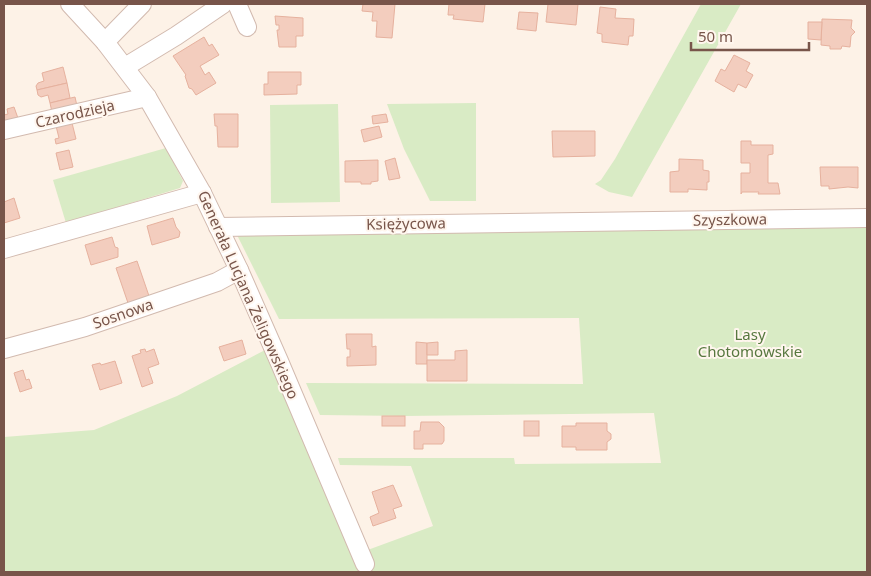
<svg xmlns="http://www.w3.org/2000/svg" width="871" height="576" viewBox="0 0 871 576" font-family="'Noto Sans',sans-serif">
<rect width="100%" height="100%" fill="#fdf2e7"/>
<g fill="#d9ebc5">
<path d="M 701,4 L 741,4 L 632,197 L 609,192 L 595,184 L 601,180 L 615,159 Z"/>
<path d="M 476,103 L 476,201 L 430,201 L 404,149 L 387,104 Z"/>
<path d="M 338,104 L 340,202 L 271,203 L 270,105 Z"/>
<path d="M 166,148 L 183,181 L 180,188 L 66,223 L 53,180 Z"/>
<path d="M 867,226 L 867,572 L 4,572 L 4,437 L 94,430 L 177,396 L 267,349 L 354,555 L 433,526 L 411,466 L 340,465 L 338,458 L 514,458 L 515,464 L 661,463 L 654,413 L 405,416 L 320,415 L 306,383 L 583,384 L 579,318 L 279,319 L 237,235 Z"/>
</g>
<g fill="#f3cdbe" stroke="#e6b19e">
<path d="M 363,4 L 395,4 L 392,38 L 376,37 L 377,21 L 372,21 L 373,12 L 362,11 Z"/>
<path d="M 449,4 L 485,4 L 483,22 L 453,19 L 454,15 L 448,15 Z"/>
<path d="M 548,4 L 578,4 L 576,25 L 546,22 Z"/>
<path d="M 600,7 L 616,9 L 615,18 L 634,19 L 633,36 L 629,36 L 628,45 L 602,42 L 602,34 L 597,33 Z"/>
<path d="M 519,12 L 538,13 L 536,31 L 517,29 Z"/>
<path d="M 275,16 L 303,18 L 303,36 L 296,36 L 296,47 L 279,47 L 277,30 L 279,30 L 279,25 L 276,25 Z"/>
<path d="M 822,19 L 852,20 L 851,28 L 855,32 L 851,36 L 850,47 L 842,46 L 841,49 L 830,49 L 830,46 L 821,45 Z"/>
<path d="M 808,22 L 822,22 L 821,40 L 808,39 Z"/>
<path d="M 204,37 L 209,46 L 212,44 L 219,55 L 200,66 L 205,75 L 209,72 L 216,83 L 196,95 L 192,89 L 189,88 L 185,76 L 186,75 L 173,56 Z"/>
<path d="M 734,55 L 750,63 L 746,71 L 753,75 L 746,88 L 738,84 L 734,92 L 715,81 L 721,69 L 725,71 Z"/>
<path d="M 63,67 L 67,83 L 37,90 L 36,86 L 38,83 L 44,81 L 42,73 Z"/>
<path d="M 268,72 L 301,72 L 301,85 L 297,85 L 297,94 L 264,95 L 264,84 L 268,84 Z"/>
<path d="M 67,83 L 70,98 L 50,103 L 48,95 L 41,97 L 38,95 L 37,90 Z"/>
<path d="M 75,97 L 77,106 L 52,112 L 50,103 Z"/>
<path d="M 14,107 L 19,121 L 4,125 L 4,115 L 8,114 L 7,109 Z"/>
<path d="M 214,114 L 238,114 L 238,147 L 218,147 L 217,126 L 215,126 Z"/>
<path d="M 386,114 L 388,122 L 373,124 L 372,116 Z"/>
<path d="M 72,123 L 76,139 L 56,144 L 55,139 L 59,138 L 56,126 Z"/>
<path d="M 379,126 L 382,137 L 364,142 L 361,130 Z"/>
<path d="M 552,131 L 595,131 L 595,156 L 553,157 Z"/>
<path d="M 741,141 L 751,141 L 751,145 L 773,145 L 773,154 L 768,155 L 768,183 L 778,183 L 780,194 L 758,194 L 759,192 L 742,192 L 741,194 L 741,173 L 750,173 L 750,163 L 741,163 Z"/>
<path d="M 69,150 L 73,167 L 60,170 L 56,153 Z"/>
<path d="M 395,158 L 400,178 L 389,180 L 385,161 Z"/>
<path d="M 679,159 L 703,160 L 703,170 L 709,171 L 709,182 L 707,182 L 707,190 L 688,189 L 688,192 L 670,192 L 670,172 L 679,171 Z"/>
<path d="M 378,160 L 378,181 L 371,182 L 371,184 L 361,184 L 361,182 L 345,182 L 345,161 Z"/>
<path d="M 820,167 L 858,167 L 858,188 L 848,187 L 829,189 L 829,186 L 821,186 Z"/>
<path d="M 14,198 L 20,218 L 4,223 L 4,202 Z"/>
<path d="M 173,218 L 176,227 L 180,232 L 179,237 L 152,245 L 147,226 Z"/>
<path d="M 112,237 L 115,247 L 118,248 L 118,257 L 91,265 L 85,245 Z"/>
<path d="M 137,261 L 149,296 L 128,303 L 116,268 Z"/>
<path d="M 346,334 L 372,334 L 372,347 L 376,346 L 376,365 L 347,366 L 347,357 L 350,357 L 350,349 L 347,349 Z"/>
<path d="M 242,340 L 246,354 L 224,361 L 219,347 Z"/>
<path d="M 416,342 L 427,343 L 427,364 L 416,364 Z"/>
<path d="M 438,342 L 438,355 L 427,355 L 427,343 Z"/>
<path d="M 145,349 L 146,352 L 154,349 L 159,364 L 148,368 L 153,383 L 142,387 L 132,356 L 141,353 L 140,350 Z"/>
<path d="M 467,350 L 467,381 L 427,381 L 427,360 L 455,360 L 455,351 Z"/>
<path d="M 115,361 L 122,383 L 100,390 L 92,365 L 100,363 L 101,365 Z"/>
<path d="M 23,370 L 26,380 L 29,379 L 32,388 L 20,392 L 14,373 Z"/>
<rect x="382" y="416" width="23" height="10"/>
<rect x="524" y="421" width="15" height="15"/>
<path d="M 421,422 L 439,422 L 444,427 L 444,441 L 442,444 L 423,444 L 423,449 L 414,449 L 414,431 L 420,431 Z"/>
<path d="M 576,423 L 607,423 L 607,431 L 611,434 L 611,439 L 607,442 L 607,450 L 576,450 L 576,447 L 562,447 L 562,426 L 576,426 Z"/>
<path d="M 393,485 L 402,506 L 393,509 L 396,518 L 373,526 L 370,517 L 379,513 L 372,492 Z"/>
</g>
<g fill="none" stroke-linecap="round" stroke-linejoin="round">
<defs>
<g id="minor">
<path d="M 70,4 L 105,42 L 147,97 L 202,193 L 239,270 L 279,361 L 365,564"/>
<path d="M 237,4 L 247,27"/>
<path d="M 105,42 L 142,4"/>
<path d="M 125,67 L 176,36 L 223,4"/>
<path d="M 4,130 L 147,97"/>
<path d="M 218,227 L 867,218"/>
<path d="M 4,249 L 202,193"/>
<path d="M 4,349 L 85,327 L 217,282 L 239,270"/>
</g>
</defs>
<use href="#minor" stroke="#d2baaf" stroke-width="20"/>
<use href="#minor" stroke="#fff" stroke-width="18"/>
</g>
<g text-anchor="middle" stroke-width="4" stroke-linejoin="round" paint-order="stroke">
<g font-size="15" fill="#78554a" stroke="#fff6ee">
<text transform="translate(75 114) rotate(-13)" y="5">Czarodzieja</text>
<text transform="translate(730 220) rotate(-1)" y="5">Szyszkowa</text>
<text transform="translate(406 224) rotate(-1)" y="5">Księżycowa</text>
<text transform="translate(248 295) rotate(66)" y="5">Generała Lucjana Żeligowskiego</text>
<text transform="translate(123 314) rotate(-19)" y="5">Sosnowa</text>
</g>
<g font-size="15" fill="#57783f" stroke="#fff6ee">
<text x="750" y="340">Lasy<tspan x="750" dy="17">Chotomowskie</tspan></text>
</g>
</g>
<rect width="871" height="576" fill="none" stroke="#78554a" stroke-width="10"/>
<path d="M691 42v8h118v-8" fill="none" stroke="#78554a" stroke-width="2.5"/>
<text x="698" y="42" font-size="15" fill="#78554a" stroke="#fff6ee" stroke-width="4" paint-order="stroke">50 m</text>
</svg>
